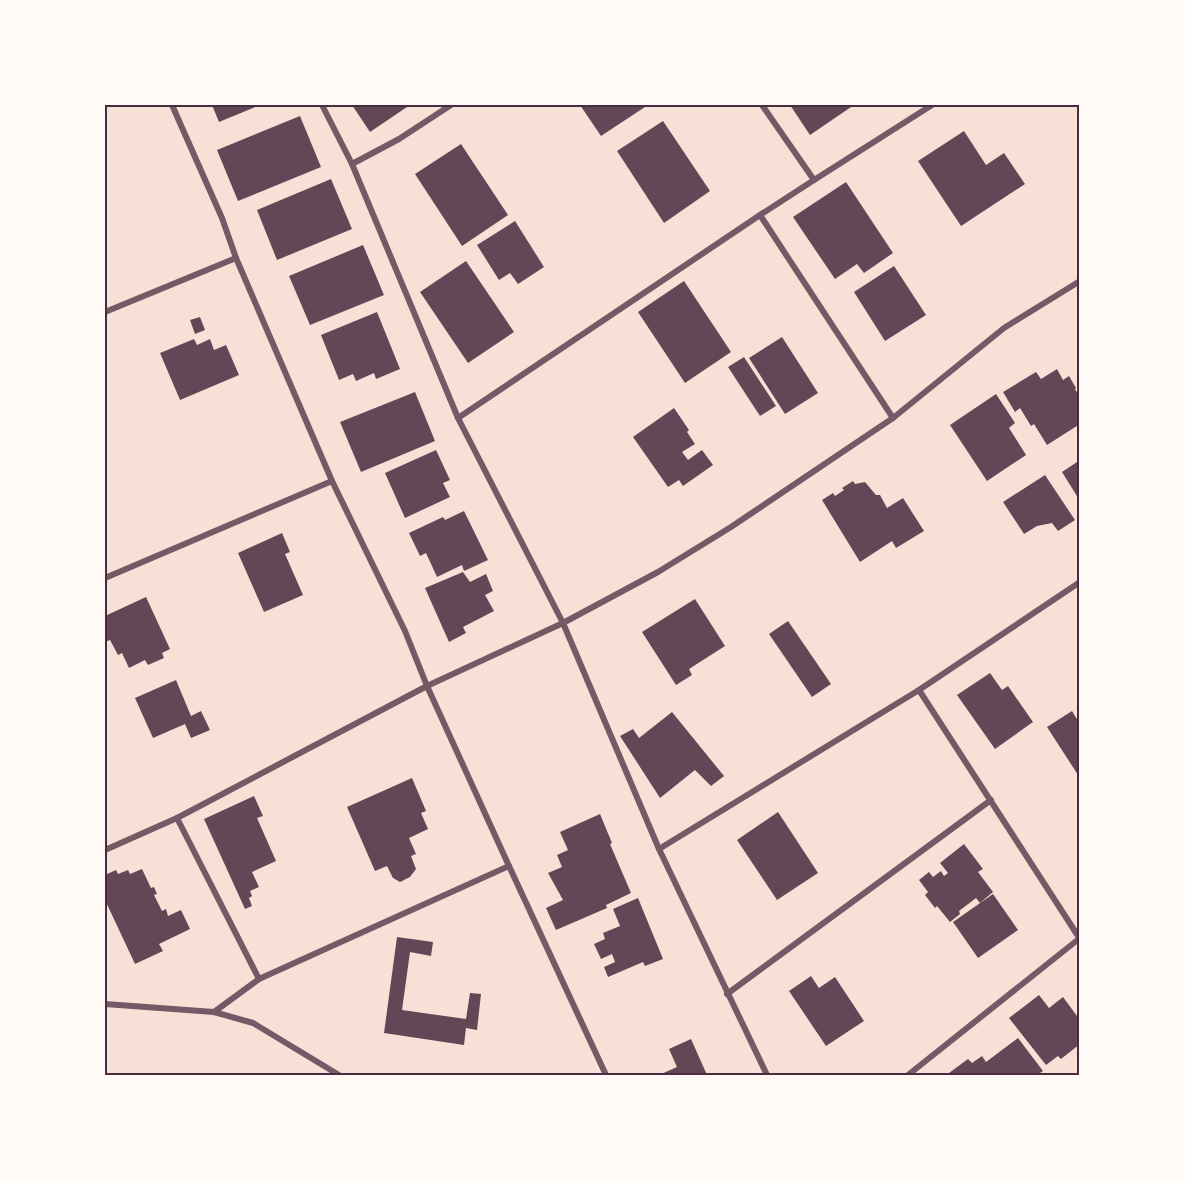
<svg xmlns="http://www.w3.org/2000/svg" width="1185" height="1180" viewBox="0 0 1185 1180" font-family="'Work Sans',sans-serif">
<rect width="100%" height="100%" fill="#f7e1d7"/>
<g fill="#644757">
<path d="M 212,105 L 260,105 L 219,122 Z"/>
<path d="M 352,105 L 410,105 L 370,132 Z"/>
<path d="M 580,105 L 648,105 L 601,136 Z"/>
<path d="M 790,105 L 854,105 L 810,135 Z"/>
<path d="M 300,116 L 321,167 L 238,201 L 217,150 Z"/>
<path d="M 663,121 L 710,191 L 664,223 L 617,151 Z"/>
<path d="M 964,131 L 986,165 L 1004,153 L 1025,184 L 961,226 L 918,161 Z"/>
<path d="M 461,144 L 508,215 L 462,246 L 415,174 Z"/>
<path d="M 331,179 L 352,229 L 277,260 L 257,210 Z"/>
<path d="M 846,182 L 893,253 L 864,273 L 857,264 L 835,279 L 793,217 Z"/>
<path d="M 515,221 L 544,267 L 518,284 L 510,273 L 499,280 L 477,245 Z"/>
<path d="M 363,245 L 384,295 L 310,325 L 289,276 Z"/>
<path d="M 466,261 L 514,332 L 468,363 L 420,292 Z"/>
<path d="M 894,266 L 926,315 L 885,341 L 854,292 Z"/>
<path d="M 684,281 L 731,352 L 685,383 L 638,312 Z"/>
<path d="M 377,312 L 400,369 L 376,379 L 374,373 L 356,381 L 353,374 L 339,380 L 321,335 Z"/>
<path d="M 200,317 L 205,330 L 195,334 L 190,320 Z"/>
<path d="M 782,337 L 818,393 L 785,414 L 749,358 Z"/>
<path d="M 194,339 L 197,345 L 210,339 L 214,350 L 226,345 L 239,375 L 180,400 L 160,353 Z"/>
<path d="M 744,357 L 776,406 L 760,416 L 728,367 Z"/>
<path d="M 1057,369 L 1063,380 L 1069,376 L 1076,388 L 1075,389 L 1080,398 L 1080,424 L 1047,445 L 1034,424 L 1031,426 L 1020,408 L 1015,412 L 1003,392 L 1036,372 L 1041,379 Z"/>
<path d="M 415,392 L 435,441 L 361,472 L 340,422 Z"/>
<path d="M 996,394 L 1015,423 L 1009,428 L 1026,455 L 987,481 L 950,425 Z"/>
<path d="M 674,408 L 689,430 L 687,432 L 695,444 L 682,452 L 688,460 L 702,450 L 713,465 L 683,486 L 679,480 L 668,487 L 633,437 Z"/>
<path d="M 436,450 L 450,480 L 443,483 L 450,497 L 405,518 L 385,473 Z"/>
<path d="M 1080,460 L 1080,501 L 1062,472 Z"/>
<path d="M 1045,475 L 1075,520 L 1058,531 L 1052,523 L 1037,526 L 1024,534 L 1003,502 Z"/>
<path d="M 853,481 L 855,484 L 865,482 L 876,495 L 880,495 L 887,508 L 903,498 L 924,531 L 896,548 L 892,541 L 860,562 L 822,500 L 833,493 L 835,496 L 844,490 L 842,488 Z"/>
<path d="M 464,511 L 488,560 L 464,571 L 462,565 L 437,577 L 426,553 L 420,556 L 409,533 L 443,517 L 445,520 Z"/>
<path d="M 282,533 L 290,552 L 285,554 L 303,595 L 264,612 L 238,553 Z"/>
<path d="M 463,572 L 470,582 L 486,574 L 493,591 L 485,595 L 494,611 L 463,627 L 466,633 L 449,642 L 425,588 Z"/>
<path d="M 146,597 L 170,649 L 162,653 L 164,658 L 148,665 L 145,660 L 129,668 L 122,653 L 118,655 L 110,640 L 105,642 L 105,616 Z"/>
<path d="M 695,599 L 725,646 L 689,669 L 692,675 L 676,685 L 642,632 Z"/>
<path d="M 788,621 L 831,684 L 812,697 L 769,634 Z"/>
<path d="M 990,673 L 1002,690 L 1008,686 L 1033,722 L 995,749 L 957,695 Z"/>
<path d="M 176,680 L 191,716 L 201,711 L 210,730 L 191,738 L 185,724 L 153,738 L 135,698 Z"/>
<path d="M 1072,711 L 1080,724 L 1080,774 L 1078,775 L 1047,727 Z"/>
<path d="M 672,712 L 724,776 L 711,786 L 695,770 L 660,798 L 620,736 L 633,729 L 639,738 Z"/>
<path d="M 412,778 L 426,811 L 421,813 L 428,829 L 409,838 L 416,854 L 411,856 L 416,869 L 410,877 L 400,882 L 393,878 L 387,866 L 375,871 L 347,807 Z"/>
<path d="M 254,796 L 263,816 L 257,818 L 276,861 L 252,872 L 259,887 L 250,891 L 252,896 L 249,898 L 252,906 L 245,909 L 204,819 Z"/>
<path d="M 778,812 L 818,873 L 777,900 L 737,840 Z"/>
<path d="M 600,814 L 612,843 L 610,844 L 631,893 L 606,905 L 607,908 L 556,930 L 546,908 L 563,900 L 548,873 L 562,867 L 557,855 L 568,850 L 560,832 Z"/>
<path d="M 964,844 L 983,869 L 978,872 L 993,892 L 980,903 L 976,898 L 959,911 L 960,914 L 950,922 L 937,906 L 935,908 L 925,895 L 928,892 L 919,880 L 929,872 L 933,877 L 941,871 L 944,876 L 948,873 L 940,863 Z"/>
<path d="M 142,869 L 151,888 L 154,887 L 157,894 L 154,895 L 162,911 L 166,909 L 168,916 L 181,910 L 190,929 L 159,944 L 163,951 L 135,964 L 105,900 L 105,875 L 116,870 L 118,874 L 128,870 L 130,874 Z"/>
<path d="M 993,894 L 1018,930 L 978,958 L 953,922 Z"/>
<path d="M 638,898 L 663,959 L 645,966 L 643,962 L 608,977 L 604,967 L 615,962 L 612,954 L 601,959 L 594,944 L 605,939 L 603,933 L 620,926 L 613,909 Z"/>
<path d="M 397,937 L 433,942 L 431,956 L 410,952 L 402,1010 L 466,1019 L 470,993 L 481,994 L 477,1030 L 466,1028 L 464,1045 L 384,1033 Z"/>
<path d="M 811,976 L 819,988 L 835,977 L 864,1021 L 826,1046 L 789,991 Z"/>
<path d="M 1039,995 L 1049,1008 L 1063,997 L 1080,1020 L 1080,1044 L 1061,1059 L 1058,1056 L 1046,1065 L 1009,1018 Z"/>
<path d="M 1018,1038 L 1043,1071 L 1037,1075 L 950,1075 L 949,1073 L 968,1059 L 972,1063 L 982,1056 L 986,1062 Z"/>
<path d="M 691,1039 L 707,1075 L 659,1075 L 677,1067 L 669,1049 Z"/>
</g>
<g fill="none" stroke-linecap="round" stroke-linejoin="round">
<g stroke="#755966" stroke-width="6">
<path d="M 172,105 L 222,218 L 236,258 L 332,481 L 405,631 L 427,686 L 509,866 L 606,1075"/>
<path d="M 322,105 L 352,164 L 458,418 L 563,623 L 659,849 L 767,1075"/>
<path d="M 762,105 L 814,180 L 760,215 L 893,418"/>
<path d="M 352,164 L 399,139 L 451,105"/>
<path d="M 814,180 L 932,105"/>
<path d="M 105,312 L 236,258"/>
<path d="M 458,418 L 760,215"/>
<path d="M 105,578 L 332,481"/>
<path d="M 919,690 L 1080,939"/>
<path d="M 177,818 L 259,979"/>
<path d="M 659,849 L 919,690 L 1080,582"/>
<path d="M 105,850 L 177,818 L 427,686 L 563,623 L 658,572 L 731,527 L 893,418 L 1004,328 L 1080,281"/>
<path d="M 727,994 L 991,800"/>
<path d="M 105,1004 L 214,1012 L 253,1023 L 339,1075"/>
<path d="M 214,1012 L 259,979 L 509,866"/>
<path d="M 908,1075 L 1080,938"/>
</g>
</g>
<rect width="1185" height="1180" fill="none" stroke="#fffaf5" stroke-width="213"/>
<rect x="106" y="106" width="972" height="968" fill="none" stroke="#4a2c40" stroke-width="2"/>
</svg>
